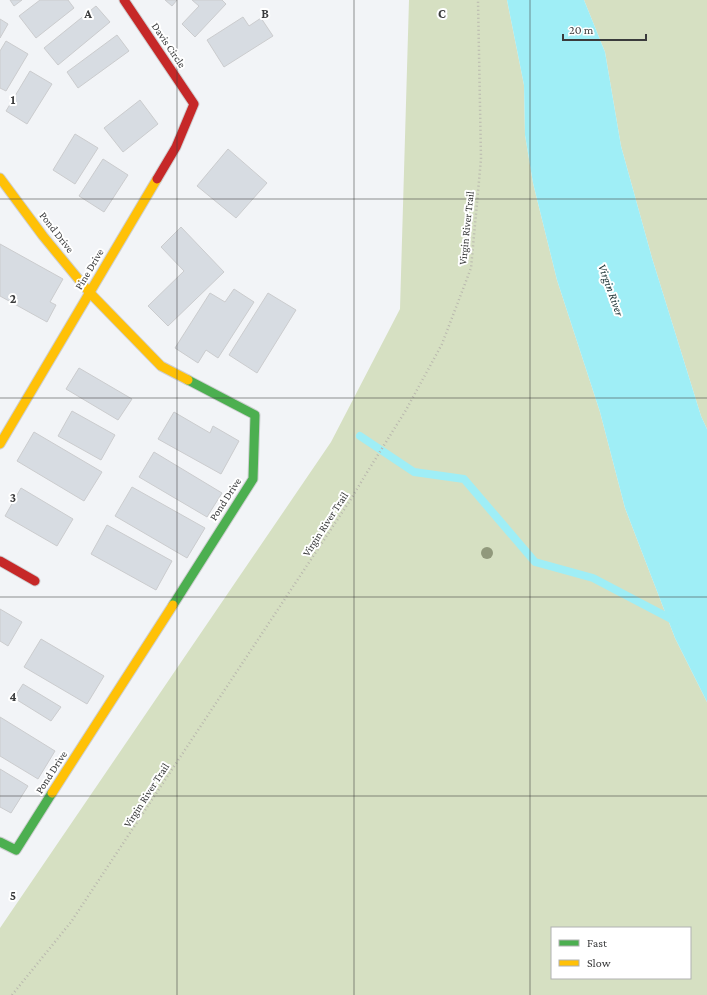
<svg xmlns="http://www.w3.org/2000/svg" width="707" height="995" viewBox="0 0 707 995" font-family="'Crimson Pro',serif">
<rect width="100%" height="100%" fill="#f2f4f7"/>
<g fill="#d6e0c2" fill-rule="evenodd">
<path d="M 409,0 L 507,0 L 524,85 L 525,135 L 533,183 L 557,280 L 600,412 L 625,508 L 675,638 L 707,702 L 707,995 L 0,995 L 0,928 L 331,442 L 400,309 ZM 552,928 L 690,928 L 690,978 L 552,978 Z"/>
<path d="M 584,0 L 707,0 L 707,429 L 701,416 L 652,258 L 621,146 L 605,52 Z"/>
</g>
<path fill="#9feef6" d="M 507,0 L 584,0 L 605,52 L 621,146 L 652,258 L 701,416 L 707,429 L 707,702 L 675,638 L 625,508 L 600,412 L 557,280 L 533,183 L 525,135 L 524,85 Z"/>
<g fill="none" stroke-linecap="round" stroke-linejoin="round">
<path stroke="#9feef6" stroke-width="8" d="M 360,436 L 414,472 L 464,479 L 535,562 L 593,578 L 675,621"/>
</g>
<g fill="#d7dce2" stroke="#cbccce">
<path d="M 10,0 L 22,0 L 14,6 Z"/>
<path d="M 40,0 L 68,0 L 74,8 L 36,38 L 19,16 Z"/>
<path d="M 165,0 L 177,0 L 172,6 Z"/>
<path d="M 192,0 L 222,0 L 226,4 L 195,37 L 182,24 L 199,6 Z"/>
<path d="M 96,6 L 110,22 L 58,65 L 44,48 Z"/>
<path d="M 243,17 L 249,26 L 261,18 L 273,36 L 224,67 L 207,40 Z"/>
<path d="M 0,19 L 8,24 L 0,38 Z"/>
<path d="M 117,35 L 129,51 L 78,88 L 67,72 Z"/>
<path d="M 6,41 L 28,54 L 6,91 L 0,88 L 0,51 Z"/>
<path d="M 30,71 L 52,84 L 27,124 L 6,111 Z"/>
<path d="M 140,100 L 158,124 L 123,152 L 104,128 Z"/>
<path d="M 75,134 L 98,148 L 75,184 L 53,170 Z"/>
<path d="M 228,149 L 267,183 L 236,218 L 197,186 Z"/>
<path d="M 103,159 L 128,175 L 104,212 L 79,196 Z"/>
<path d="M 181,227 L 224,272 L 168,326 L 148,306 L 184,271 L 161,247 Z"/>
<path d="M 0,244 L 63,279 L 50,302 L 56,305 L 47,322 L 0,296 Z"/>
<path d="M 234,289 L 254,302 L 218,358 L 206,350 L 198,363 L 175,348 L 210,293 L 225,302 Z"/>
<path d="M 268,293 L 296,310 L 257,373 L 229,355 Z"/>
<path d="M 79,368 L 132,399 L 118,420 L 66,389 Z"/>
<path d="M 72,411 L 115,435 L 101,460 L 58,436 Z"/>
<path d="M 174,412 L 210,433 L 213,426 L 239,441 L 221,474 L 158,439 Z"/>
<path d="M 34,432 L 102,472 L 84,501 L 17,461 Z"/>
<path d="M 154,452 L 222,493 L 207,517 L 139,477 Z"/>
<path d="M 132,487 L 205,528 L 187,558 L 115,516 Z"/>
<path d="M 21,488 L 73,519 L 57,546 L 5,516 Z"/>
<path d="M 107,525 L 172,561 L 156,590 L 91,554 Z"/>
<path d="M 0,609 L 22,622 L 8,646 L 0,641 Z"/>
<path d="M 41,639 L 104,676 L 87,704 L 24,667 Z"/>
<path d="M 23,684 L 61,707 L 51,721 L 14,698 Z"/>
<path d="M 0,717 L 55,751 L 38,779 L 0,756 Z"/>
<path d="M 0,769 L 28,786 L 11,813 L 0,807 Z"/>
</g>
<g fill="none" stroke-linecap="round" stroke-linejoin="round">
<defs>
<g id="fast">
<path d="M 173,605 L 253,479 L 255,415 L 188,380"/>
<path d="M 0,842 L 16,850 L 52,793"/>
</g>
<g id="slow">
<path d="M 0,178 L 43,236 L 89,292 L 161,366 L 188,380"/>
<path d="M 0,444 L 157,179"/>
<path d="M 52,793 L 173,605"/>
</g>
<g id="jam">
<path d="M 124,0 L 194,104 L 176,147 L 157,179"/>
<path d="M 0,561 L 35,581"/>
</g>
</defs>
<use href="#fast" stroke="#cecfd1" stroke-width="11"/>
<use href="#slow" stroke="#cecfd1" stroke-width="11"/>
<use href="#jam" stroke="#cecfd1" stroke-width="11"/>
<path stroke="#b9b7ae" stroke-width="2.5" stroke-dasharray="1 3" stroke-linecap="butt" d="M 12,995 L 71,922 L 351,499 L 366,474 L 406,410 L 442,344 L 471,268 L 481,159 L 478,0"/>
<use href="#fast" stroke="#4caf50" stroke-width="9"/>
<use href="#slow" stroke="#ffc107" stroke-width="9"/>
<use href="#jam" stroke="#c62828" stroke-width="9"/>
</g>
<circle fill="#91997c" cx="487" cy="553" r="6"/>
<path fill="none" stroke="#3a3b3c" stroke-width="1" stroke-opacity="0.55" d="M 177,0 L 177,995M 354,0 L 354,995M 530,0 L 530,995M 0,199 L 707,199M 0,398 L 707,398M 0,597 L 707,597M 0,796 L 707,796"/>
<g text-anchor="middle" stroke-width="4" stroke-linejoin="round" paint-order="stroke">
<g font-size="11" fill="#3a3b3c" stroke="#fff">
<text transform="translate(169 45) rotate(56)" y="4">Davis Circle</text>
<text transform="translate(466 228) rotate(-84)" y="4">Virgin River Trail</text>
<text transform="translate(57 232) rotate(52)" y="4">Pond Drive</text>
<text transform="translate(89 269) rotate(-59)" y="4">Pine Drive</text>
<text transform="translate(225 499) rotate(-57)" y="4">Pond Drive</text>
<text transform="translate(325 524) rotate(-57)" y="4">Virgin River Trail</text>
<text transform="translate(51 772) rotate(-57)" y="4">Pond Drive</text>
<text transform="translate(146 795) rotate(-57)" y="4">Virgin River Trail</text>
</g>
<g font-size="12" font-style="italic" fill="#192e30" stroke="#fff">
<text transform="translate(611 290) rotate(70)" y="4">Virgin River</text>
</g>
</g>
<g font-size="13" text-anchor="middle" font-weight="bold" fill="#3a3b3c" stroke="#fff" stroke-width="4" stroke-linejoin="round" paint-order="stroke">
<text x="88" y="18">A</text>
<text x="265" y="18">B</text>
<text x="442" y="18">C</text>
<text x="13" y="104">1</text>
<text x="13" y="303">2</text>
<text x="13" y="502">3</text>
<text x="13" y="701">4</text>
<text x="13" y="900">5</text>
</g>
<rect x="551" y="927" width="140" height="52" fill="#ffffff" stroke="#b0b1b1"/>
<rect x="559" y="940" width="20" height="6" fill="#4caf50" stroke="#b0b1b1"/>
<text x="587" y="947" font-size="12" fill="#3a3b3c">Fast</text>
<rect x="559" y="960" width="20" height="6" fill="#ffc107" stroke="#b0b1b1"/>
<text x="587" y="967" font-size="12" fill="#3a3b3c">Slow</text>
<path d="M563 34v6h83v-6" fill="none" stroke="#3a3b3c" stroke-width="2"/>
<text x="569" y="34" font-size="12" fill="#3a3b3c" stroke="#ffffff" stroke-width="3" paint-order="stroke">20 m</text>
</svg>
